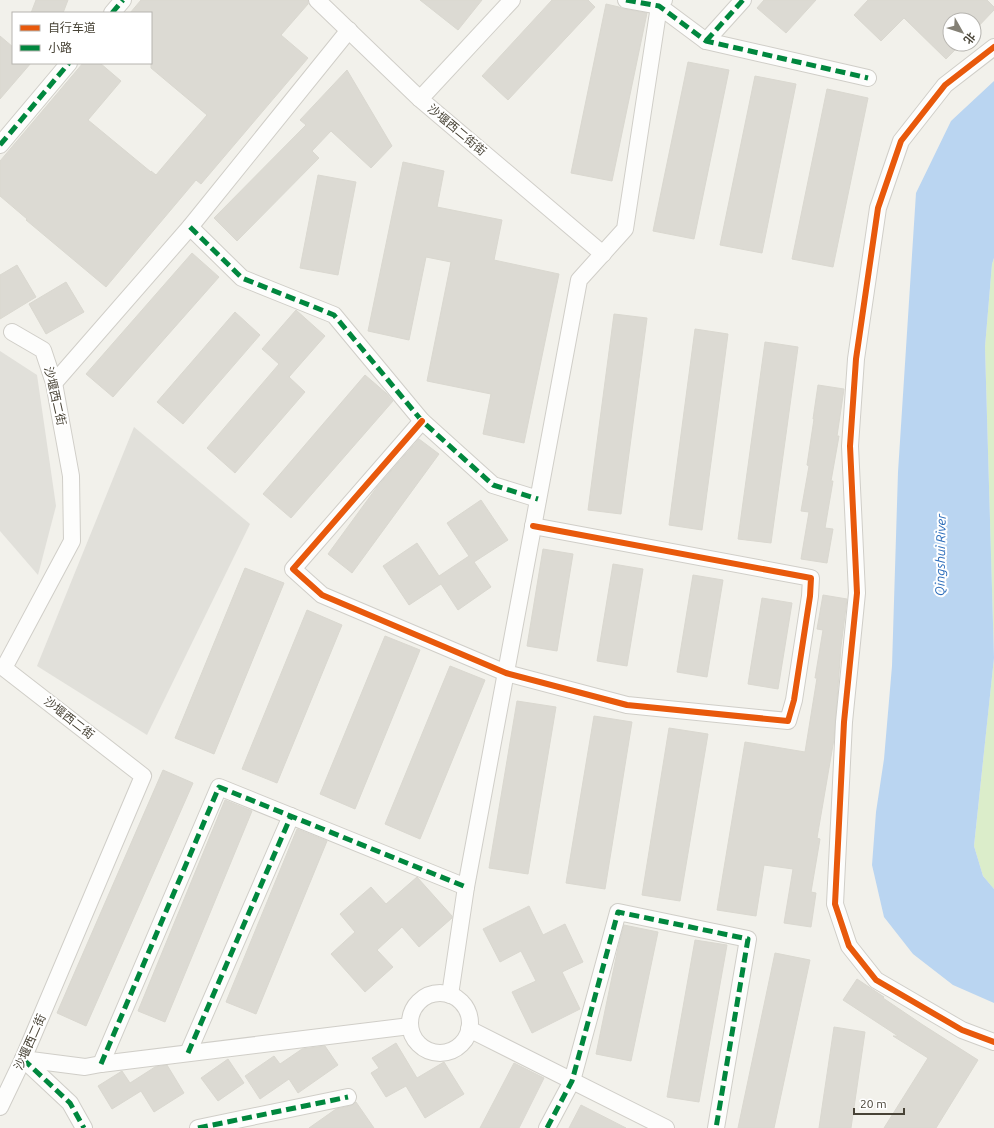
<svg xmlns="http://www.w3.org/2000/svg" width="994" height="1128" viewBox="0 0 994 1128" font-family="Ubuntu,'Noto Sans SC',sans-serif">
<rect width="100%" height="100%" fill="#f2f1eb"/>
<path fill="#dbedca" d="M 994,258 L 994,889 L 983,876 L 974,846 L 994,658 L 985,347 L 992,264 Z"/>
<g fill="#e1e0da">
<path d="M 0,351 L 37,375 L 56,506 L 38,575 L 0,531 Z"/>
<path d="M 134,427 L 250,524 L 147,735 L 37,666 Z"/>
</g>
<path fill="#bad5f1" d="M 994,81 L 994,258 L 992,264 L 985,347 L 994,658 L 974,846 L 983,876 L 994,889 L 994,1003 L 953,985 L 913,954 L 884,917 L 872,865 L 876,812 L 884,759 L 892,666 L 898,472 L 916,193 L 951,121 Z"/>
<g fill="#dcdad3" stroke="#dad8d0">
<path d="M 36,0 L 68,0 L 63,13 L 31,13 Z"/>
<path d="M 141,0 L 308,0 L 308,4 L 281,35 L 308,58 L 201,184 L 196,180 L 106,287 L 26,220 L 27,219 L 0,196 L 0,161 L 83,63 L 100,63 L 121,81 L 88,120 L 151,172 L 151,171 L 156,175 L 207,115 L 151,68 L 151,13 L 130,13 Z"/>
<path d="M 420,0 L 482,0 L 458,30 Z"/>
<path d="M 552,0 L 588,0 L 595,7 L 508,100 L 482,76 Z"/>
<path d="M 764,0 L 816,0 L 786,33 L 757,8 Z"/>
<path d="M 868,0 L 987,0 L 994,7 L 994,10 L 974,31 L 974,20 L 950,20 L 950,44 L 961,44 L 946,59 L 904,18 L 881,41 L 854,15 Z"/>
<path d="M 606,4 L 619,7 L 624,9 L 647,13 L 612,181 L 571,173 Z"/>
<path d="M 0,36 L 13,47 L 13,63 L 31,63 L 0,99 Z"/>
<path d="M 688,62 L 729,70 L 694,239 L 653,231 Z"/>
<path d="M 347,70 L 392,146 L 371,168 L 331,131 L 312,151 L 319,158 L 237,241 L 214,218 L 306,125 L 300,120 Z"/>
<path d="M 755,76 L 796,84 L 762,253 L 720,245 Z"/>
<path d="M 827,89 L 868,98 L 833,267 L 792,259 Z"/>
<path d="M 403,162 L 444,171 L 437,207 L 502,220 L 494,260 L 559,274 L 524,443 L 483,434 L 491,394 L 427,381 L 451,262 L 426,257 L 409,340 L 368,331 Z"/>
<path d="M 318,175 L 356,182 L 338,275 L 300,268 Z"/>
<path d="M 192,253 L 219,277 L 113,397 L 86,374 Z"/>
<path d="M 17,265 L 36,297 L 0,319 L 0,275 Z"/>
<path d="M 66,282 L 84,312 L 46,334 L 29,304 Z"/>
<path d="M 296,310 L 325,336 L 289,377 L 305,392 L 235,473 L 207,448 L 279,364 L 262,349 Z"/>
<path d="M 235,312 L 260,335 L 183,424 L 157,402 Z"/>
<path d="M 614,314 L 647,318 L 621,514 L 588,510 Z"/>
<path d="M 695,329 L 728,334 L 702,530 L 669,525 Z"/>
<path d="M 765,342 L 798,347 L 771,543 L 738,539 Z"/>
<path d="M 365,375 L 386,393 L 393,401 L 291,518 L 263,494 Z"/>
<path d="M 818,385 L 844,389 L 837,436 L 839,436 L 831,481 L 833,481 L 825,528 L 833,529 L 827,563 L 801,559 L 809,512 L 801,511 L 809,466 L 807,465 L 814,419 L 813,419 Z"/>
<path d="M 419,439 L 439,454 L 352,573 L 328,554 L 377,487 Z"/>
<path d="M 481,500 L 508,540 L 474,562 L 491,587 L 458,610 L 441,584 L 409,605 L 383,566 L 417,543 L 439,576 L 469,556 L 447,523 Z"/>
<path d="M 543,549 L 573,554 L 557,651 L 527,646 Z"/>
<path d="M 613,564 L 643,569 L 627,666 L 597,661 Z"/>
<path d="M 245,568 L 284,583 L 214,754 L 175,738 Z"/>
<path d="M 693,575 L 723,580 L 707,677 L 677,672 Z"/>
<path d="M 823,595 L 847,599 L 841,647 L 834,739 L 817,838 L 820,839 L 811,892 L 816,893 L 811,927 L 784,923 L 793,869 L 764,865 L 756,916 L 717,910 L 745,742 L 805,752 L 817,678 L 815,678 L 823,630 L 817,629 Z"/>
<path d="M 762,598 L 792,603 L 778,689 L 748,684 Z"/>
<path d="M 307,610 L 342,625 L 277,783 L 242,769 Z"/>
<path d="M 385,636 L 420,650 L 355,809 L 320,794 Z"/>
<path d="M 450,666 L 485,680 L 420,839 L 385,824 Z"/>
<path d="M 517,701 L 556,707 L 528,874 L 489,868 Z"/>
<path d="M 594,716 L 632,722 L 605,889 L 566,883 Z"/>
<path d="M 669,728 L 708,734 L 680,901 L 642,895 Z"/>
<path d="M 163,770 L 193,783 L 86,1026 L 57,1013 Z"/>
<path d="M 225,800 L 252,811 L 165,1022 L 138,1011 Z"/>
<path d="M 297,829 L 327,841 L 256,1014 L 226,1002 Z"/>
<path d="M 417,877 L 452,916 L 452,918 L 419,947 L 402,927 L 377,950 L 393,967 L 365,992 L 331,954 L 355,932 L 340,914 L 371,887 L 386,904 Z"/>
<path d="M 529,906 L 543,935 L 565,924 L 583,962 L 562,972 L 580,1009 L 532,1033 L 512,992 L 536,981 L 521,951 L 500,962 L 483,929 Z"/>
<path d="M 624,925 L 658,932 L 631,1061 L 596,1054 L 618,948 Z"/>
<path d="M 695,940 L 727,945 L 699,1102 L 667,1097 Z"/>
<path d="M 775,953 L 810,960 L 774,1128 L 738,1128 Z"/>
<path d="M 857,979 L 884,997 L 883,998 L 923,1025 L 978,1060 L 936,1128 L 884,1128 L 928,1058 L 893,1036 L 898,1036 L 843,1000 Z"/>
<path d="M 834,1027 L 865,1032 L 851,1128 L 819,1128 Z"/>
<path d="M 396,1043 L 417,1078 L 444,1062 L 464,1094 L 425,1118 L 406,1086 L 386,1097 L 371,1073 L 379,1068 L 372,1058 Z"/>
<path d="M 325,1046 L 338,1065 L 298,1093 L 289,1079 L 260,1099 L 245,1076 L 274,1056 L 280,1064 L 302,1049 Z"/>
<path d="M 228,1059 L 244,1083 L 218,1101 L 201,1078 Z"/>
<path d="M 514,1063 L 544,1078 L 519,1128 L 480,1128 Z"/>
<path d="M 167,1065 L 184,1093 L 154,1112 L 141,1091 L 112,1109 L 98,1086 L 122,1071 L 130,1083 L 155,1067 Z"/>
<path d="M 356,1102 L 374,1128 L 309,1128 L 336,1109 L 350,1106 Z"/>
<path d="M 581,1105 L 626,1128 L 569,1128 Z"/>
</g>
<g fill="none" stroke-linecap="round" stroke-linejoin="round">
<defs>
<g id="minor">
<path d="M 317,0 L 420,99 L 603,254"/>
<path d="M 626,0 L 659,6 L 706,41 L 868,78"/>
<path d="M 112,13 L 123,0"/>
<path d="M 706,41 L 743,0"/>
<path d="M 994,47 L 945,85 L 901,141 L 878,208 L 856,359 L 850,446 L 857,593 L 844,722 L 835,904 L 849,946 L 876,980 L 962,1030 L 994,1042"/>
<path d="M 420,99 L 512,0"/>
<path d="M 0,145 L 69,63"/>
<path d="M 190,227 L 242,278 L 334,315 L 422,421 L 493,485 L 538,499"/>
<path d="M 54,383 L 190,227 L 349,30"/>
<path d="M 422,421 L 293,569 L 322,595 L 506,673 L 627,705 L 788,721 L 794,700 L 810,596 L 811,578 L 533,526"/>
<circle cx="440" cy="1023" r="30"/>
<path d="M 450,995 L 466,887 L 579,280 L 625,229 L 659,6 L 664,0"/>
<path d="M 469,1029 L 666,1128"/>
<path d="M 188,1053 L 291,816"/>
<path d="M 23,1059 L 85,1067 L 101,1064 L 410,1026"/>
<path d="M 23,1059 L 70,1103 L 84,1128"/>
<path d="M 101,1064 L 219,787 L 466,887"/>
<path d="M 0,1107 L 23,1059 L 143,776 L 4,668 L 72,541 L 71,476 L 54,383 L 43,350 L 12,332"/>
<path d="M 198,1128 L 348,1097"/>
<path d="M 547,1128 L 572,1081 L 618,912 L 748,939 L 716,1128"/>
</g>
</defs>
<use href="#minor" stroke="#d0cec8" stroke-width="18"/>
<use href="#minor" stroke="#fdfdfc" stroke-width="16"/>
<g stroke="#00873e" stroke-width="5" stroke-dasharray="10 5" stroke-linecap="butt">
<path d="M 626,0 L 659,6 L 706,41 L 868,78"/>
<path d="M 112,13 L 123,0"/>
<path d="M 706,41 L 743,0"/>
<path d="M 0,145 L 69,63"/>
<path d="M 190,227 L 242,278 L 334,315 L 422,421 L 493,485 L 538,499"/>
<path d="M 188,1053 L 291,816"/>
<path d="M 23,1059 L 70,1103 L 84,1128"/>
<path d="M 101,1064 L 219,787 L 466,887"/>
<path d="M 198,1128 L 348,1097"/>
<path d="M 547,1128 L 572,1081 L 618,912 L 748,939 L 716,1128"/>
</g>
<defs>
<g id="cycleway">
<path d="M 994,47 L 945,85 L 901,141 L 878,208 L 856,359 L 850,446 L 857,593 L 844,722 L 835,904 L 849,946 L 876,980 L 962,1030 L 994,1042"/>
<path d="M 422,421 L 293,569 L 322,595 L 506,673 L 627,705 L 788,721 L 794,700 L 810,596 L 811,578 L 533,526"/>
</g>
</defs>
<use href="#cycleway" stroke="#fff" stroke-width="8"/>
<use href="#cycleway" stroke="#e8590c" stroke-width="6"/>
</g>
<g text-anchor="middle" stroke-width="4" stroke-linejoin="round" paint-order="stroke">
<g font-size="12" fill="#484336" stroke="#fff">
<text transform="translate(457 130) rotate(40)" y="4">沙堰西二街街</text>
<text transform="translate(55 396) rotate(77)" y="4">沙堰西二街</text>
<text transform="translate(69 718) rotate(38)" y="4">沙堰西二街</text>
<text transform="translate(30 1042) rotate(-66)" y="4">沙堰西二街</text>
</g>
<g font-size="13" font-style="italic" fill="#2a6cba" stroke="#fff">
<text transform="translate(940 555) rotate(-89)" y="5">Qingshui River</text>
</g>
</g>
<rect x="12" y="12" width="140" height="52" fill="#ffffff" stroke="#b6b4af"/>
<rect x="20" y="25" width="20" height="6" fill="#e8590c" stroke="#b6b4af"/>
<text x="48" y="32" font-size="12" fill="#484336">自行车道</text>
<rect x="20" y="45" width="20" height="6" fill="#00873e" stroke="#b6b4af"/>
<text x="48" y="52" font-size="12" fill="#484336">小路</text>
<g transform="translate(962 32) rotate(129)"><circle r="19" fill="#ffffff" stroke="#b6b4af"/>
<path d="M0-3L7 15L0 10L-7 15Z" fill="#848075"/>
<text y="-6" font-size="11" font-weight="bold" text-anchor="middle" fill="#484336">北</text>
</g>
<path d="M854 1108v6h50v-6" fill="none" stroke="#484336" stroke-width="2"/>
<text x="860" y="1108" font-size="12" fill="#484336" stroke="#ffffff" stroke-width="3" paint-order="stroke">20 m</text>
</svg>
